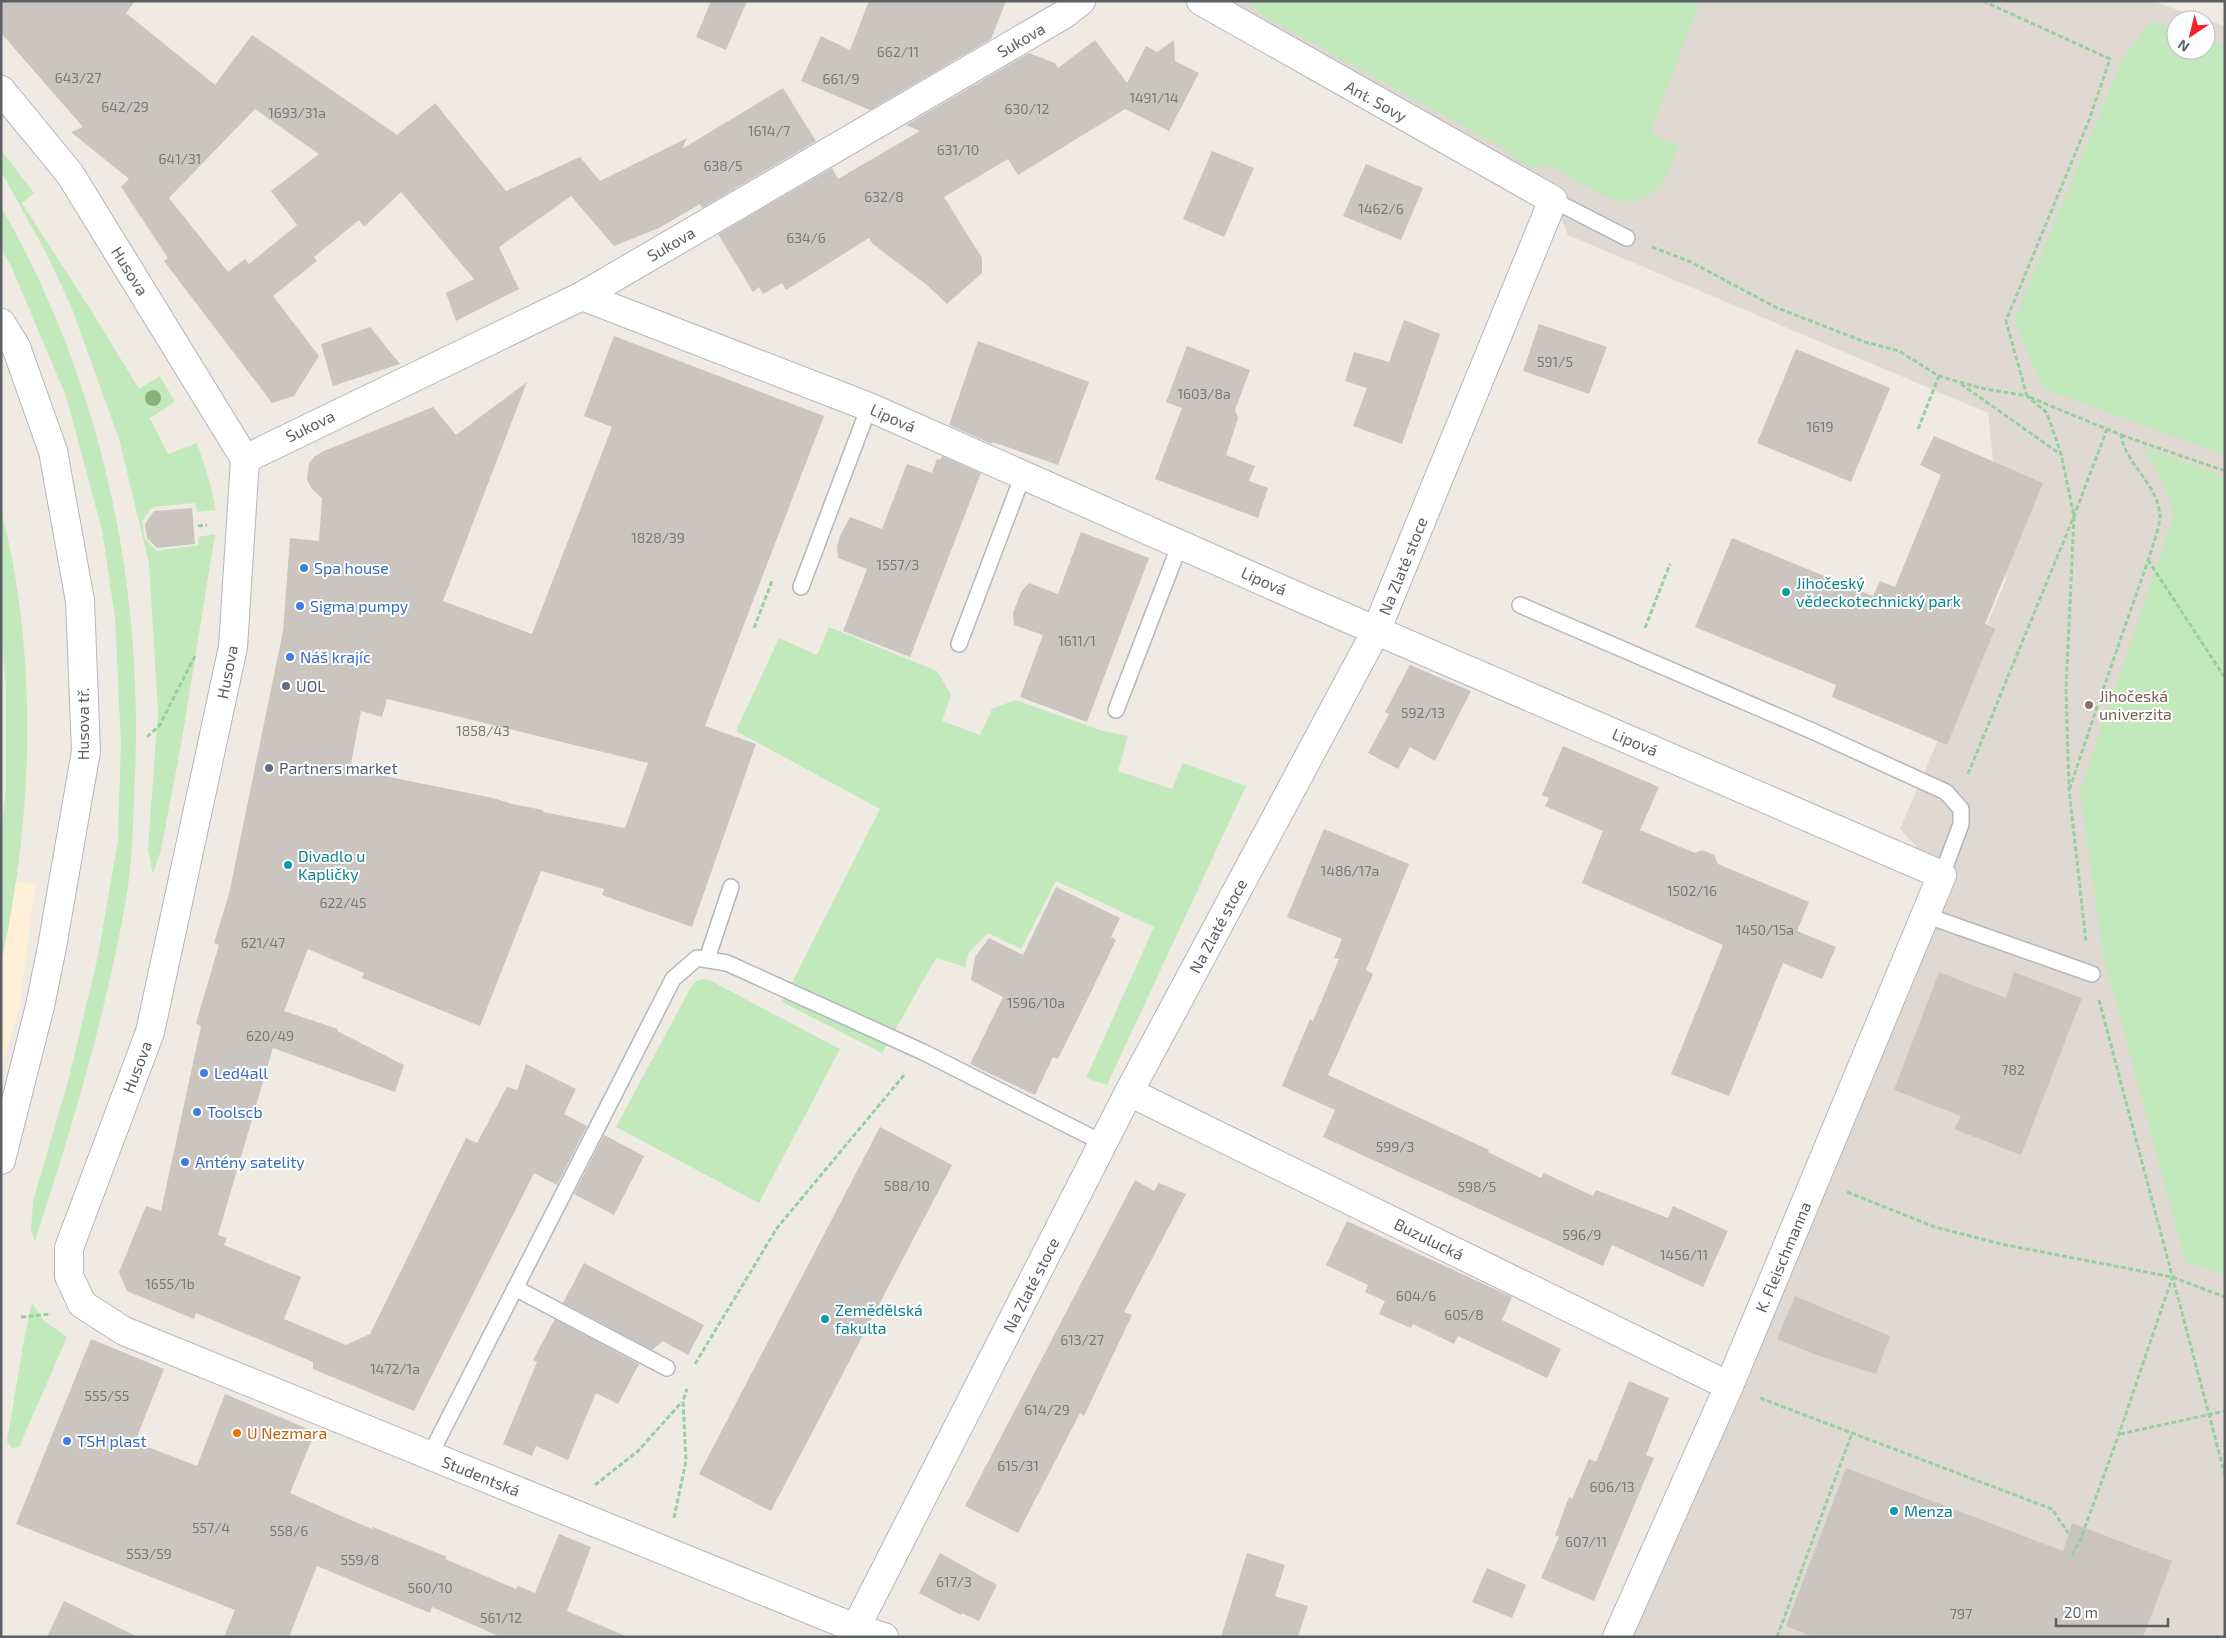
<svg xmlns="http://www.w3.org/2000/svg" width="2226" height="1638" viewBox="0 0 2226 1638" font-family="'Exo 2',sans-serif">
<rect width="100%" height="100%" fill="#efeae2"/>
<path fill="#fff0d7" d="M 1,878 L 35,885 L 19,1009 L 1,1071 Z"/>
<path fill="#dfd9d1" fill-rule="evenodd" d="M 1234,1 L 2152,1 L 2225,26 L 2225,1637 L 1617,1637 L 1942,875 L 1900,829 L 2006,580 L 1988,413 L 1568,235 L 1553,200 L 1235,5 ZM 2176,20 L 2206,20 L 2206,50 L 2176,50 Z"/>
<g fill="#c2e9bc">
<path d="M 1246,1 L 1700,1 L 1650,133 L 1678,146 C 1673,159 1669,174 1660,185 C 1629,223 1587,185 1555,168 C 1548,164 1539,168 1532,167 C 1523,167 1511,154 1503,148 L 1263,16 Z"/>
<path d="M 2151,21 L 2176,30 L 2176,50 L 2206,50 L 2206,40 L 2225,46 L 2225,455 L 2044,389 L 2014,321 L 2122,60 Z"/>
<path d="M 1,150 L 34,193 L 22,203 L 94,315 L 139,389 L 160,376 L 175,402 L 150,418 L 168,454 L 197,443 L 210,483 L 216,510 L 197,512 L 195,503 L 152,507 L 142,521 L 145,539 L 157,551 L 199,545 L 198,537 L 215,534 L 182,739 L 161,850 L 153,874 L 148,850 L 158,712 L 149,563 L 119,439 L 71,306 L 46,253 L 1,171 Z"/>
<path d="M 1,207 C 104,387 146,591 134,797 C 133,829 132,862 127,893 C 107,1012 72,1127 35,1241 L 31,1230 L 33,1201 L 69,1078 L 98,956 L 118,840 L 121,743 L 115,617 L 102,530 L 66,396 L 11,266 L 1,248 Z"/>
<path d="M 2144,447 L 2225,477 L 2225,1275 L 2185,1261 L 2103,953 L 2080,791 L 2173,518 L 2171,501 Z"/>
<path d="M 1,510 C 39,655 33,819 1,964 L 1,831 L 6,791 L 6,687 L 1,630 Z"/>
<path d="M 829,627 L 937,671 L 951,695 L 942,721 L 980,735 L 992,709 L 1015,700 L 1103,731 L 1128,736 L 1118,771 L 1172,789 L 1183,763 L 1246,786 L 1107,1085 L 1086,1078 L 1154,927 L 1056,881 L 1021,949 L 988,933 L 969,952 L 965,967 L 936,958 L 882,1053 L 782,1002 L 880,809 L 736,731 L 779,638 L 817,655 Z"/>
<path d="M 703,979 L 711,981 L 840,1049 L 759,1203 L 616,1127 L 691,987 L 696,981 Z"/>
<path d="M 32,1303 L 44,1321 L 67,1337 L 19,1447 L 12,1448 L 7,1441 L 24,1340 Z"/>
</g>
<g fill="#cac5bf" fill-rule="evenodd">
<path d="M 1,1 L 135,1 L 126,13 L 215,85 L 252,35 L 397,135 L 435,103 L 506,191 L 580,157 L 600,181 L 687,138 L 682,149 L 783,88 L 816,141 L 702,208 L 700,204 L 659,228 L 614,246 L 571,196 L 499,247 L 519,289 L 456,321 L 446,293 L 474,279 L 401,192 L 364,227 L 359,220 L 314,257 L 317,261 L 273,296 L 319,356 L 294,396 L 272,403 L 164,261 L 168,258 L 121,187 L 129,179 L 71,132 L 83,127 L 1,33 ZM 255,109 L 319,154 L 271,191 L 297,225 L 249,264 L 245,259 L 228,272 L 169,198 Z"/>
<path d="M 711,1 L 747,1 L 726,50 L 696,37 Z"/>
<path d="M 869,1 L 1006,1 L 991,39 L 870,110 L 801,81 L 821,36 L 850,50 Z"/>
<path d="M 1095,40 L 1127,83 L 1146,46 L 1157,52 L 1174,40 L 1175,61 L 1199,73 L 1169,131 L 1125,109 L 1018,175 L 1008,159 L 944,197 L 982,258 L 982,273 L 947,304 L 928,286 L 873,244 L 869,238 L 786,290 L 782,283 L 763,294 L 759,287 L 753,292 L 718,234 L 832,168 L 838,179 L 920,131 L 906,125 L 1029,53 L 1055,63 L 1058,68 Z"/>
<path d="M 1212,151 L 1254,168 L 1224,237 L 1183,219 Z"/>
<path d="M 1366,164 L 1423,188 L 1401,240 L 1343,216 Z"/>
<path d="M 1404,320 L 1440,334 L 1402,444 L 1353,426 L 1367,388 L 1345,381 L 1354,352 L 1389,362 Z"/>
<path d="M 1539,324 L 1607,347 L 1589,394 L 1523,371 Z"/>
<path d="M 370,327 L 400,364 L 333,386 L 321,344 Z"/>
<path d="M 614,336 L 824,416 L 705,726 L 756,744 L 692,927 L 602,895 L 604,889 L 541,871 L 480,1026 L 362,978 L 364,973 L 308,949 L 284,1011 L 338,1029 L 337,1031 L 404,1065 L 395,1092 L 273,1048 L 218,1235 L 227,1238 L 224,1245 L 301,1277 L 284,1319 L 346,1345 L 370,1334 L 466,1138 L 477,1143 L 507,1087 L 517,1090 L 526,1064 L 576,1089 L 564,1114 L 587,1126 L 557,1185 L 534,1173 L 414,1411 L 313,1369 L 313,1362 L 196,1313 L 194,1319 L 127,1291 L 119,1272 L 146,1206 L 161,1211 L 201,1026 L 196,1023 L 219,945 L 214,943 L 229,894 L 283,631 L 290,538 L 319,541 L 322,498 L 311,488 L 307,480 L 309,463 L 315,456 L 324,451 L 433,407 L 456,435 L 527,382 L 443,601 L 532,634 L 612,427 L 584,416 ZM 387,699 L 648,763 L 625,828 L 543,812 L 543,810 L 512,804 L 493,798 L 350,769 L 361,711 L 382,717 Z"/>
<path d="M 978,341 L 1089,382 L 1058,465 L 993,442 L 992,444 L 949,425 Z"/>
<path d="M 1187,346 L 1250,370 L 1235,410 L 1238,418 L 1226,455 L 1255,466 L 1249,481 L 1268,488 L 1258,518 L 1155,479 L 1182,408 L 1166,402 Z"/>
<path d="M 1796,349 L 1890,388 L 1851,482 L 1757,443 Z"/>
<path d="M 1934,436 L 2043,483 L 1985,624 L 1995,629 L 1947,745 L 1832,697 L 1836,685 L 1695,627 L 1732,538 L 1873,596 L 1880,581 L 1895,587 L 1941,475 L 1920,465 Z"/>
<path d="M 942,456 L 981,473 L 910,657 L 843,631 L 867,569 L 838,558 L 837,546 L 840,536 L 850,517 L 882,529 L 907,464 L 932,473 L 937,459 L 940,460 Z"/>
<path d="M 192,508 L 195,544 L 157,548 L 147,538 L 145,524 L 154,511 Z"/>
<path d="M 1081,532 L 1149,558 L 1087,722 L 1020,697 L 1043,635 L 1014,625 L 1013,613 L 1021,592 L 1029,583 L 1058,594 Z"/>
<path d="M 1410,665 L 1471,691 L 1435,761 L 1410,747 L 1398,769 L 1368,753 L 1389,714 L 1385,712 Z"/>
<path d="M 1563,746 L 1659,787 L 1640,830 L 1695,853 L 1702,850 L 1714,855 L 1718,864 L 1809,902 L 1797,931 L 1836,947 L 1822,979 L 1783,963 L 1729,1096 L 1671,1074 L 1723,945 L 1582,883 L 1603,831 L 1545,806 L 1549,798 L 1542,795 Z"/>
<path d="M 1324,829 L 1409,864 L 1366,970 L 1373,974 L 1328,1075 L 1489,1150 L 1488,1152 L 1541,1178 L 1544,1173 L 1593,1196 L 1596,1190 L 1668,1218 L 1673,1206 L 1728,1231 L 1703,1287 L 1612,1245 L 1603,1266 L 1323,1137 L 1335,1110 L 1282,1086 L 1310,1019 L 1313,1021 L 1339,959 L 1334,958 L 1342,939 L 1287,917 Z"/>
<path d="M 1056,887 L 1120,918 L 1111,937 L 1116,940 L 1089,996 L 1058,1059 L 1053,1057 L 1035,1095 L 970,1064 L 1003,997 L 971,980 L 975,957 L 989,938 L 1023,955 Z"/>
<path d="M 1939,972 L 2006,998 L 2014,972 L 2082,998 L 2021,1155 L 1954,1129 L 1961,1116 L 1894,1090 Z"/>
<path d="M 880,1127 L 952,1165 L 771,1511 L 699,1474 Z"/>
<path d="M 604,1135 L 644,1156 L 614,1215 L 574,1194 Z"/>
<path d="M 1135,1180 L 1154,1191 L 1159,1183 L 1186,1194 L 1124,1312 L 1132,1315 L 1084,1416 L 1080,1413 L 1018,1533 L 965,1506 Z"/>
<path d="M 1347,1221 L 1512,1297 L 1502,1320 L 1561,1349 L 1547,1378 L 1458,1336 L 1454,1344 L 1413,1324 L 1411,1328 L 1379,1314 L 1385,1301 L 1365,1292 L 1368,1285 L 1326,1265 Z"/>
<path d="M 584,1263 L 704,1325 L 688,1355 L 663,1341 L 652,1350 L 563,1303 Z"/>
<path d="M 1795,1296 L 1890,1336 L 1876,1374 L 1819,1356 L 1777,1339 Z"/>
<path d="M 555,1319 L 639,1364 L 618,1404 L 596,1393 L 568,1460 L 536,1446 L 532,1456 L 503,1444 L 537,1362 L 533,1360 Z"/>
<path d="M 91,1339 L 164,1369 L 135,1442 L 197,1466 L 225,1394 L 315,1432 L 290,1493 L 339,1515 L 372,1529 L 373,1527 L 447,1557 L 445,1559 L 516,1589 L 518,1586 L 535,1593 L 559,1534 L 591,1547 L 567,1611 L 628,1637 L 501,1637 L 432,1607 L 430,1613 L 317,1566 L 289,1637 L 224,1637 L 235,1610 L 16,1524 Z"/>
<path d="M 1629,1381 L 1669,1398 L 1646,1455 L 1654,1458 L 1594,1601 L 1541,1578 L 1559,1537 L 1555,1535 L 1569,1497 L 1572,1499 L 1589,1459 L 1596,1462 Z"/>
<path d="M 1846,1468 L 2063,1551 L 2072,1523 L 2172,1561 L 2143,1637 L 1813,1637 L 1786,1626 Z"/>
<path d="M 940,1553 L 997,1585 L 979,1621 L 962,1613 L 961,1615 L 919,1593 Z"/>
<path d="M 1247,1553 L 1285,1565 L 1275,1596 L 1308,1606 L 1298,1637 L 1221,1637 Z"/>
<path d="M 1487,1568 L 1526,1585 L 1512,1618 L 1472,1602 Z"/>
<path d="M 64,1601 L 138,1637 L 47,1637 Z"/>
</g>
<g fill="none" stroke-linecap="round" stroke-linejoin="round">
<defs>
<g id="service">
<path d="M 1553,200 L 1627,238"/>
<path d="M 801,587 L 869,407"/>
<path d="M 1520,605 L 1810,730 L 1946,792 L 1961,809 L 1961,824 L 1942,875"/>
<path d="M 959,644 L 1023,475"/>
<path d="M 1116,710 L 1180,544"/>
<path d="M 1925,915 L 2092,974"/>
<path d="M 707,959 L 731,887"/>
<path d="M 515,1288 L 667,1368"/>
<path d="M 430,1455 L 673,979 L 697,958 L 727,963 L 923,1052 L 1103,1143"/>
</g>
<g id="minor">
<path d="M 1,90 L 70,174 L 245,459 L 233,647 L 150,1032 L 69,1248 L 69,1276 L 82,1304 L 124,1331 L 855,1628 L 884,1637"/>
<path d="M 582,296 L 869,407 L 1310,602 L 1942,875 L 1729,1386 L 1617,1637"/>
<path d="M 245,459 L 582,296 L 1063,15 L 1081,1"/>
<path d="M 1129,1092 L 1729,1386"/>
<path d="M 851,1637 L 1129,1092 L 1376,631 L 1553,200 L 1201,1"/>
</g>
<path id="tertiary" d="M 1,323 L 16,347 L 53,451 L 80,601 L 86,751 L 52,947 L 40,1006 L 1,1160"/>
</defs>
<use href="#service" stroke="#b3b7bb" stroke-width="18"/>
<use href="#minor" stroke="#b3b7bb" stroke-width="30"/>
<use href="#tertiary" stroke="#b3b7bb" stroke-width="30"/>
<g stroke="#97d09f" stroke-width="3" stroke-dasharray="5 2.5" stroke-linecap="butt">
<path d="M 1983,1 L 2110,59 L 2089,120 L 2006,321 L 2027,396 L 2121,435 C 2126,465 2158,484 2160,516 C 2160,530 2143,574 2138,589 C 2115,655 2092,721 2070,788"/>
<path d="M 1652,247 L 1691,262 L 1777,308 L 1865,342 L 1899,351 L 1939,376 L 1980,388 L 2027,396 L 2047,413 L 2061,454 L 2074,516 L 2066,689 L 2069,789 L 2086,942"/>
<path d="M 1961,384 L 2060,454"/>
<path d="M 1918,429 L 1939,376"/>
<path d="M 2121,435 L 2225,471"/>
<path d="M 198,526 L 207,525"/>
<path d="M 2148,560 L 2225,678"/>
<path d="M 754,628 L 772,581"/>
<path d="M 1645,628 L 1670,564"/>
<path d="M 147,737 L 159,726 L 195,656"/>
<path d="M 1968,774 L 2074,516 L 2107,429"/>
<path d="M 2099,1000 L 2225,1475"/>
<path d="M 1847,1192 L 1935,1227 L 2001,1244 L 2172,1277 L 2225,1297"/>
<path d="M 21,1317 L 51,1314"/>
<path d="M 695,1364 L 777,1228 L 905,1074"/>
<path d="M 1760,1398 L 2052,1509 L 2068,1533"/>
<path d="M 2120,1434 L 2225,1411"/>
<path d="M 595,1485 L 638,1451 L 682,1402"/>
<path d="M 674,1518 L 686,1461 L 683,1401 L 687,1389"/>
<path d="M 2072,1555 L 2081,1538 L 2119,1434 L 2172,1278"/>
<path d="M 1777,1637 L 1852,1433"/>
</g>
<use href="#service" stroke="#fff" stroke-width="15"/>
<use href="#minor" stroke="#fff" stroke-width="28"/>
<use href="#tertiary" stroke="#fff" stroke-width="28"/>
</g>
<circle fill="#88b17e" cx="153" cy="398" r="8"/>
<g fill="#3f7fe0" stroke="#fff" stroke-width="2">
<circle cx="304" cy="568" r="5"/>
<circle cx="300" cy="606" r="5"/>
<circle cx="290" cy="657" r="5"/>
<circle cx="204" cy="1073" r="5"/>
<circle cx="197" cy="1112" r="5"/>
<circle cx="185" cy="1162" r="5"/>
<circle cx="67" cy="1441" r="5"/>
</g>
<g fill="#0f9aa8" stroke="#fff" stroke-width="2">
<circle cx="1786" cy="592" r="5"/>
<circle cx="288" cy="865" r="5"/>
<circle cx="825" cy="1319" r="5"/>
<circle cx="1894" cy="1511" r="5"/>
</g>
<g fill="#5c6f8a" stroke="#fff" stroke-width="2">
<circle cx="286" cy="686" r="5"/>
<circle cx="269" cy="768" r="5"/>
</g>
<circle fill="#8d6e63" stroke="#fff" stroke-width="2" cx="2089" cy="705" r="5"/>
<circle fill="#e8710a" stroke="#fff" stroke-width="2" cx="237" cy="1433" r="5"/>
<g text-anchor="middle" stroke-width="4" stroke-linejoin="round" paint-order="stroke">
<g font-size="14" fill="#77797c">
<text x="898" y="57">662/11</text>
<text x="78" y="83">643/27</text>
<text x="841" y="84">661/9</text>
<text x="1154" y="103">1491/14</text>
<text x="125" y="112">642/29</text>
<text x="1027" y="114">630/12</text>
<text x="297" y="118">1693/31a</text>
<text x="769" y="136">1614/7</text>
<text x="958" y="155">631/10</text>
<text x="180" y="164">641/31</text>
<text x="723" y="171">638/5</text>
<text x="884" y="202">632/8</text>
<text x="1381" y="214">1462/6</text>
<text x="806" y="243">634/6</text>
<text x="1555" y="367">591/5</text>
<text x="1204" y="399">1603/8a</text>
<text x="1820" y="432">1619</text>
<text x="658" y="543">1828/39</text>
<text x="898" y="570">1557/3</text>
<text x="1077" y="646">1611/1</text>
<text x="1423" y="718">592/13</text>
<text x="483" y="736">1858/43</text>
<text x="1350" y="876">1486/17a</text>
<text x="1692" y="896">1502/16</text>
<text x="343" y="908">622/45</text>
<text x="1765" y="935">1450/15a</text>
<text x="263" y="948">621/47</text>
<text x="1036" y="1008">1596/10a</text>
<text x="270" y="1041">620/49</text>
<text x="2013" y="1075">782</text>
<text x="1395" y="1152">599/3</text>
<text x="907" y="1191">588/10</text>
<text x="1477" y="1192">598/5</text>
<text x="1582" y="1240">596/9</text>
<text x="1684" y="1260">1456/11</text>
<text x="170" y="1289">1655/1b</text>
<text x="1416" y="1301">604/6</text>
<text x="1464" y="1320">605/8</text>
<text x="1082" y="1345">613/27</text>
<text x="395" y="1374">1472/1a</text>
<text x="107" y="1401">555/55</text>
<text x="1047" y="1415">614/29</text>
<text x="1018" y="1471">615/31</text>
<text x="1612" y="1492">606/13</text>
<text x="211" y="1533">557/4</text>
<text x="289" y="1536">558/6</text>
<text x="1586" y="1547">607/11</text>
<text x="149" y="1559">553/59</text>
<text x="360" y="1565">559/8</text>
<text x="954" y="1587">617/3</text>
<text x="430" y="1593">560/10</text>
<text x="1961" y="1619">797</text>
<text x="501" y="1623">561/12</text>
</g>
<g font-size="16" fill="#5b6065" stroke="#fff">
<text transform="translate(1021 40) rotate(-30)" y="6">Sukova</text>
<text transform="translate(1376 101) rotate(29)" y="6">Ant. Sovy</text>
<text transform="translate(671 244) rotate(-30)" y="6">Sukova</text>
<text transform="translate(130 271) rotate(58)" y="6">Husova</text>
<text transform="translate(893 418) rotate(24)" y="6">Lipová</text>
<text transform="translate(310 426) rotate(-26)" y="6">Sukova</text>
<text transform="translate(1403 566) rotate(-68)" y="6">Na Zlaté stoce</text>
<text transform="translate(1264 581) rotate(24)" y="6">Lipová</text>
<text transform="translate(227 672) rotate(-79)" y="6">Husova</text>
<text transform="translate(83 724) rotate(-90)" y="6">Husova tř.</text>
<text transform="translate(1635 742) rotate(23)" y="6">Lipová</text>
<text transform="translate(1218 926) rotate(-62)" y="6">Na Zlaté stoce</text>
<text transform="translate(137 1067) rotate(-69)" y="6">Husova</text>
<text transform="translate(1429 1239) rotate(26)" y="6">Buzulucká</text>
<text transform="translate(1783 1257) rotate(-67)" y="6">K. Fleischmanna</text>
<text transform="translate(1031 1285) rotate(-63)" y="6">Na Zlaté stoce</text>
<text transform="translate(481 1476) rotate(22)" y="6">Studentská</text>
</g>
<g font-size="16" fill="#366cbe" stroke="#fff" text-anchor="start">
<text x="314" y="574">Spa house</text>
<text x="310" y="612">Sigma pumpy</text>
<text x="300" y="663">Náš krajíc</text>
<text x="214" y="1079">Led4all</text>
<text x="207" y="1118">Toolscb</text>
<text x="195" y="1168">Antény satelity</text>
<text x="77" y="1447">TSH plast</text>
</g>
<g font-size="16" fill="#0d838f" stroke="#fff" text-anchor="start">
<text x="1796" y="589">Jihočeský<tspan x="1796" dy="18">vědeckotechnický park</tspan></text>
<text x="298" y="862">Divadlo u<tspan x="298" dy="18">Kapličky</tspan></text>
<text x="835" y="1316">Zemědělská<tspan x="835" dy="18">fakulta</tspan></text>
<text x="1904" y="1517">Menza</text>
</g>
<g font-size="16" fill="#4e5e75" stroke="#fff" text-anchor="start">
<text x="296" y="692">UOL</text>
<text x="279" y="774">Partners market</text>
</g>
<g font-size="16" fill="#785e54" stroke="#fff" text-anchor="start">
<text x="2099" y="702">Jihočeská<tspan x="2099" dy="18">univerzita</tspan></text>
</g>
<g font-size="16" fill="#c56008" stroke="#fff" text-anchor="start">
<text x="247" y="1439">U Nezmara</text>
</g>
</g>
<rect width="2226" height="1638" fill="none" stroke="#5b6065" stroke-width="5"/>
<g transform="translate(2191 35) rotate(215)"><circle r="24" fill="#ffffff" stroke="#bdbfc1"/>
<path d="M0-4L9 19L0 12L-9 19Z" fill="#f91e2c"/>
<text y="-8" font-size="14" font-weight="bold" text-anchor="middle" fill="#5b6065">N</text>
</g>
<path d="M2056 1618v8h112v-8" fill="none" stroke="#5b6065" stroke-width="2.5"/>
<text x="2064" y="1618" font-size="15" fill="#5b6065" stroke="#ffffff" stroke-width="4" paint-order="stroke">20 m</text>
</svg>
